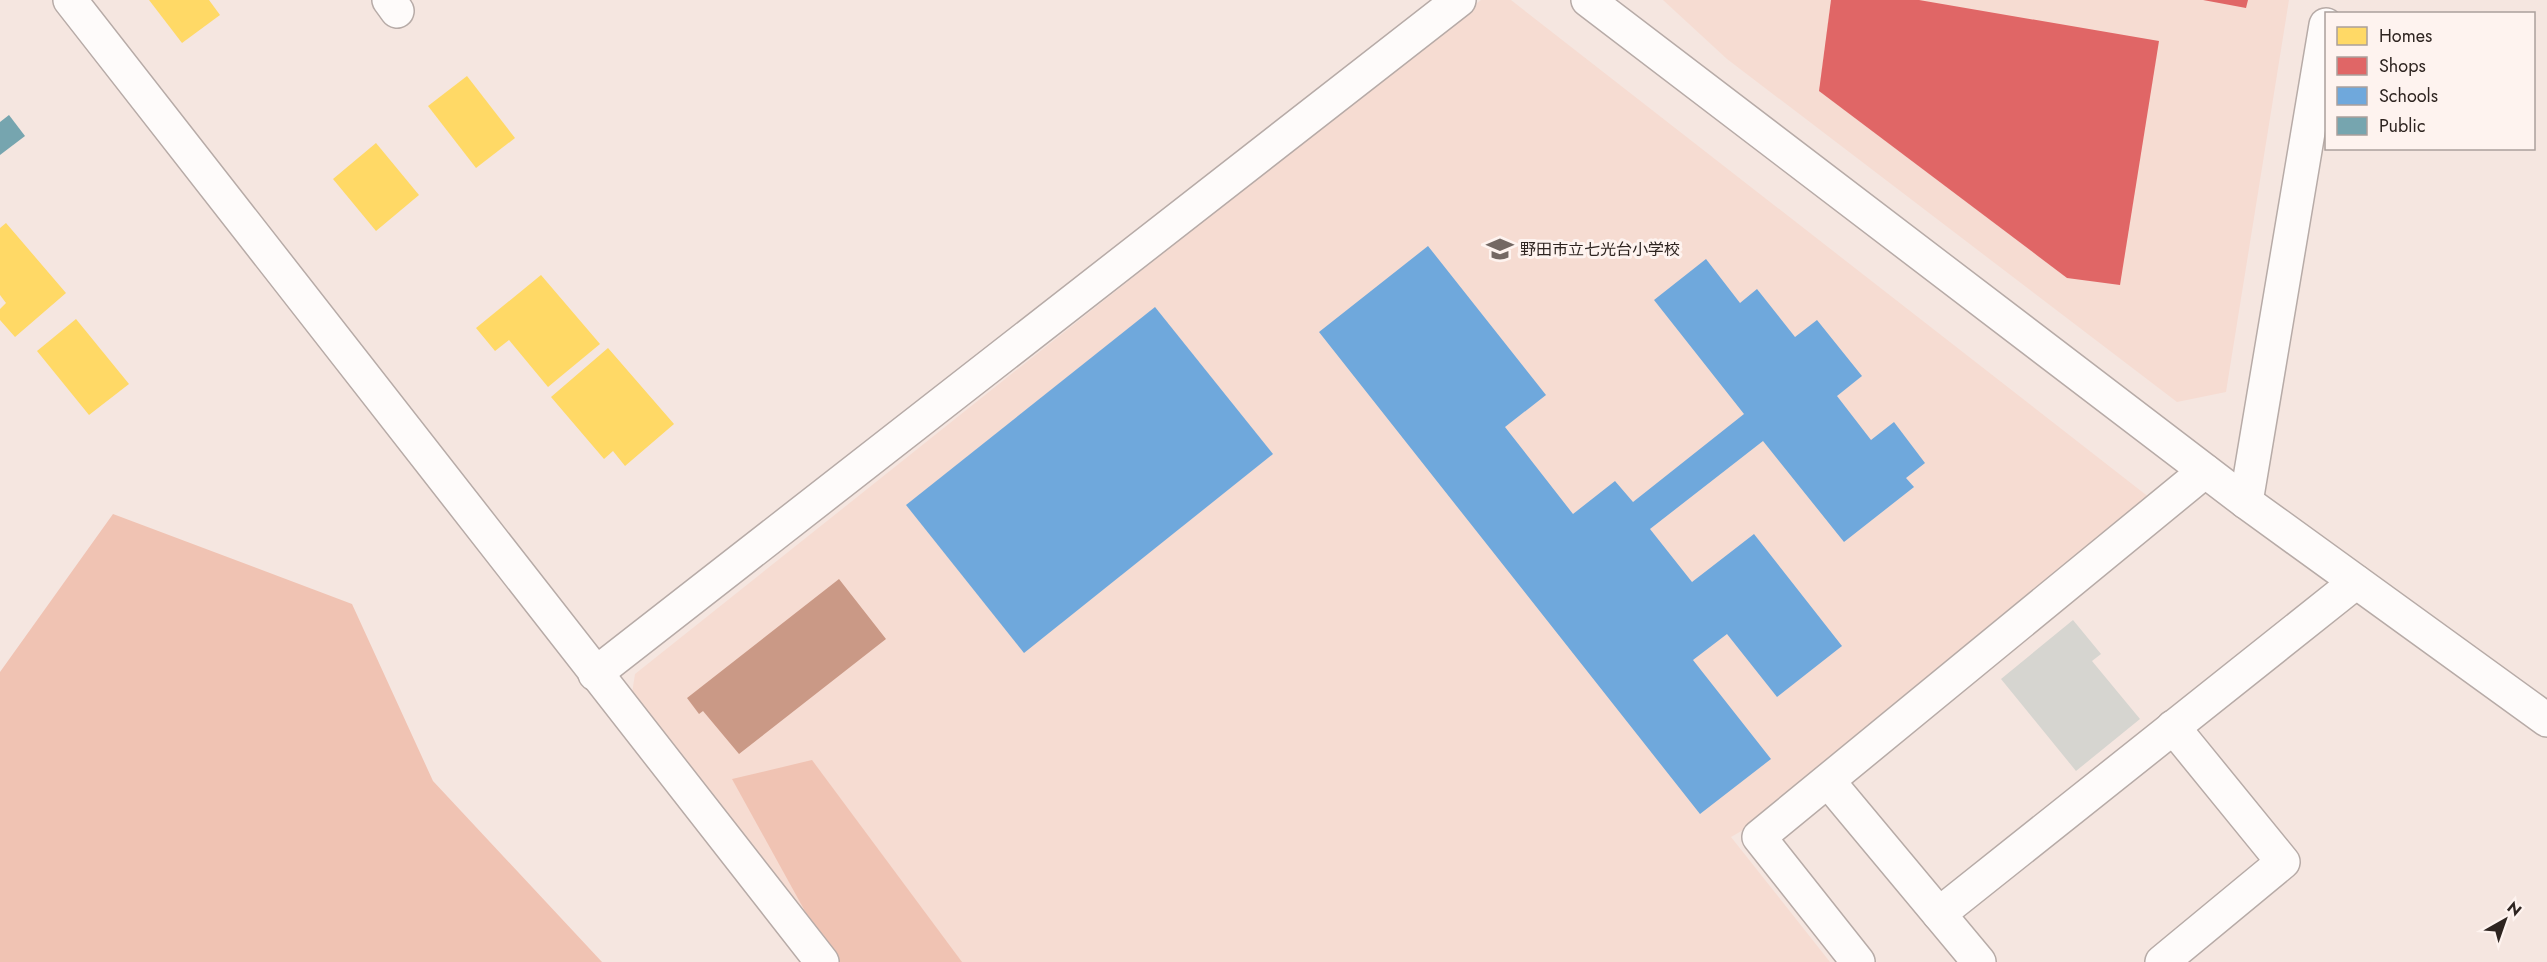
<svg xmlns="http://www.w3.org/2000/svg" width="2547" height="962" viewBox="0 0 2547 962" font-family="Jost,'Noto Sans JP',sans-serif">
<rect width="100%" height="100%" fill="#f5e6e0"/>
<g fill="#f6dcd2">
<path d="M 1481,0 L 1511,0 L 2150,498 L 1828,781 L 1731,837 L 1830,962 L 839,962 L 631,700 L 635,674 Z"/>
<path d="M 1663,0 L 2289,0 L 2226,392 L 2177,402 L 1727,59 Z"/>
</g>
<g fill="#f0c3b3">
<path d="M 113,514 L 352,604 L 433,781 L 602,962 L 0,962 L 0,672 Z"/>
<path d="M 812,760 L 962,962 L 833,962 L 732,779 Z"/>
</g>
<path fill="#ca9986" d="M 839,579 L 886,639 L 739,754 L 703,711 L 699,714 L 687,698 Z"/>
<g fill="#ffd966">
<path d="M 149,0 L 209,0 L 220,15 L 182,43 Z"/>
<path d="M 467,76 L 515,138 L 476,168 L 428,106 Z"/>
<path d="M 376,143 L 419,195 L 376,231 L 333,179 Z"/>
<path d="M 6,223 L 66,293 L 15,337 L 0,320 L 0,309 L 6,303 L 0,295 L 0,228 Z"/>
<path d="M 541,275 L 600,344 L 548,387 L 509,340 L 495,351 L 476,328 Z"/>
<path d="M 76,319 L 129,384 L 89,415 L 37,351 Z"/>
<path d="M 608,348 L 674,424 L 625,466 L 613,451 L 604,459 L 551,397 Z"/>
</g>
<g fill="#e06666">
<path d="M 1831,0 L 1919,0 L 2159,41 L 2120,285 L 2067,278 L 1819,91 Z"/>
<path d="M 2203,0 L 2248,0 L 2246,8 Z"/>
</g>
<g fill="#6fa8dc">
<path d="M 1428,246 L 1546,395 L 1505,427 L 1573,514 L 1615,481 L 1633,502 L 1744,414 L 1654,300 L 1706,259 L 1740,303 L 1757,289 L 1795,337 L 1817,320 L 1862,376 L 1837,396 L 1871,440 L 1894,422 L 1925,463 L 1906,478 L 1914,487 L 1844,542 L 1763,441 L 1650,529 L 1692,582 L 1754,534 L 1842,646 L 1777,697 L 1727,634 L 1693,660 L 1771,759 L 1700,814 L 1319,332 Z"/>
<path d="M 1155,307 L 1273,454 L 1024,653 L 906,505 Z"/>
</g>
<path fill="#76a5af" d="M 9,115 L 25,136 L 0,155 L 0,122 Z"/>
<path fill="#d6d5d0" d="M 2073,620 L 2101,654 L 2092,661 L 2140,719 L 2076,771 L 2001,679 Z"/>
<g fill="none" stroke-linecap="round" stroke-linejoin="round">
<defs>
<g id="minor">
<path d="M 70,0 L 822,962"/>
<path d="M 389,0 L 397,11"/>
<path d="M 1588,0 L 2246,502 L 2547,720"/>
<path d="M 2246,502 L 2326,25"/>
<path d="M 595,674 L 1459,0"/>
<path d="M 1828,781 L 1979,962"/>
<path d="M 1939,914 L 2356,582"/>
<path d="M 1858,962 L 1759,837 L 2205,471"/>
<path d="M 2162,962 L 2283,862 L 2173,727"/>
</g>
</defs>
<use href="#minor" stroke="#b7aba7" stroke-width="36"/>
<use href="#minor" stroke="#fefbfa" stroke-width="33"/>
</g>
<defs>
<symbol id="school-bare" viewBox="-9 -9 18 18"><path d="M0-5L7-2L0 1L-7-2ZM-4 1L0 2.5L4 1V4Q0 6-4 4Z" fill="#746863" stroke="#fef3ef" stroke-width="2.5" paint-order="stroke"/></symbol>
</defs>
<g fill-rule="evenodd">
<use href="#school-bare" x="1481" y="230" width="38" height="38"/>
</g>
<g text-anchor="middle" stroke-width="6" stroke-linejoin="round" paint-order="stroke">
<g font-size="16" fill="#2e2420" stroke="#fef3ef" text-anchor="start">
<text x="1520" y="255">野田市立七光台小学校</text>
</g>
</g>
<rect x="2325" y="12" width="210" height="138" fill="#fef3ef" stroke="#aba09c" stroke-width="1.5"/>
<rect x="2337" y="27" width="30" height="18" fill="#ffd966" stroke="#aba09c" stroke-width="1.5"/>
<text x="2379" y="42" font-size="18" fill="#2e2420">Homes</text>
<rect x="2337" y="57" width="30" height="18" fill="#e06666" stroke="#aba09c" stroke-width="1.5"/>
<text x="2379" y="72" font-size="18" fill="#2e2420">Shops</text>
<rect x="2337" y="87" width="30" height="18" fill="#6fa8dc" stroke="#aba09c" stroke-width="1.5"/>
<text x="2379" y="102" font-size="18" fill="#2e2420">Schools</text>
<rect x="2337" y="117" width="30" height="18" fill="#76a5af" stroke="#aba09c" stroke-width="1.5"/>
<text x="2379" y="132" font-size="18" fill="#2e2420">Public</text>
<g transform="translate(2505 920) rotate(40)" stroke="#fef3ef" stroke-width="4.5" paint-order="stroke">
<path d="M0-4.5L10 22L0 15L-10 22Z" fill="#2e2420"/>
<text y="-9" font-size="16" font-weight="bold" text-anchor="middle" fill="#2e2420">N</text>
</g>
</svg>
